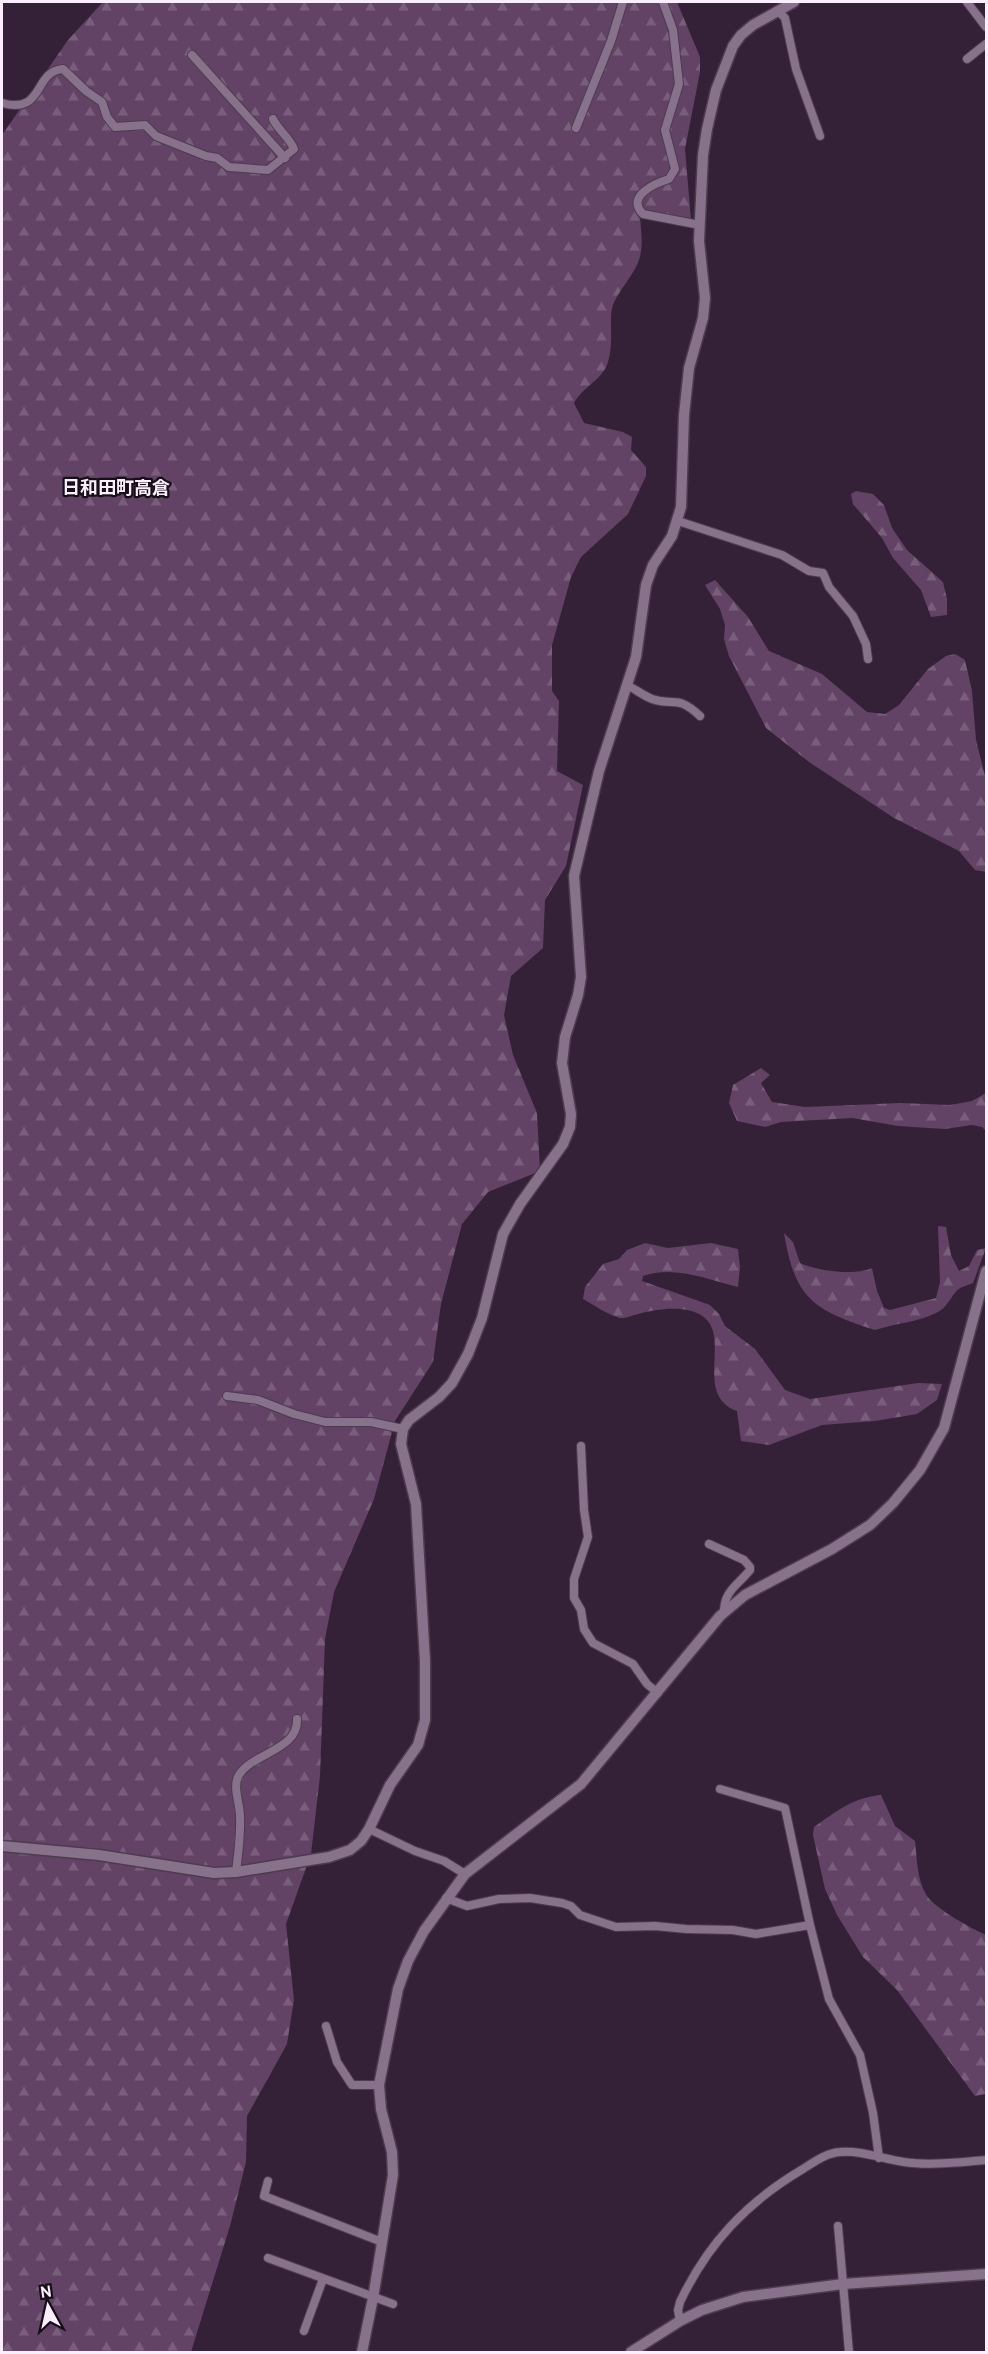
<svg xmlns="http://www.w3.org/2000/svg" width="988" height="2354" viewBox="0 0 988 2354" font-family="Overpass,'Noto Sans JP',sans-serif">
<defs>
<pattern id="forest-firs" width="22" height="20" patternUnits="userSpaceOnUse" patternTransform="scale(1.5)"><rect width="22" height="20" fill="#624265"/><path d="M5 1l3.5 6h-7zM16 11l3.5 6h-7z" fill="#795e7c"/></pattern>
</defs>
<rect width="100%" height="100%" fill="#352137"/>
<g fill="url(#forest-firs)">
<path d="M 103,2 L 677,2 L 700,57 L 700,72 L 685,149 L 691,220 L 640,213 C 640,225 643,239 641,251 C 639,271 620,287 613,305 C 608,318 615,344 607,365 C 601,380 582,388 574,403 L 584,423 L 623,432 L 632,437 L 631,450 L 646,467 L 646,476 L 628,514 L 581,557 L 571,577 L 552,645 L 552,691 L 559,701 L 557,771 L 583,785 L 566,866 L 545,900 L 543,948 L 511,976 L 504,1015 L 513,1055 L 537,1113 L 540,1171 L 488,1192 L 462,1224 L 441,1304 L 433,1362 L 395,1421 L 374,1499 L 334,1592 L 325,1639 L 320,1776 L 311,1854 L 286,1924 L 294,2000 L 287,2044 L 247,2116 L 246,2162 L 230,2226 L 191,2352 L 2,2352 L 2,135 L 68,40 Z"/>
<path d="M 856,491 L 873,494 L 884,505 L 892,528 L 907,550 L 943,582 L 947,599 L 947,615 L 931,617 L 921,590 L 893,558 L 882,538 L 853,504 L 851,494 Z"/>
<path d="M 715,580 L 748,617 L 769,651 L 822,674 L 867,712 L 885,714 L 899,705 L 928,669 L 946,656 L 955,654 L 965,660 L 972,691 L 976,740 L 986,780 L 986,872 L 975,870 L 959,851 L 894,818 L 809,762 L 766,728 L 729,656 L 724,639 L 725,625 L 720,609 L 705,585 Z"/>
<path d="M 761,1068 L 770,1075 L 761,1083 L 772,1102 L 805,1107 L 900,1103 L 950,1105 L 972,1101 L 986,1093 L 986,1140 L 986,1131 L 982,1127 L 972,1125 L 945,1129 L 898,1126 L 852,1118 L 781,1122 L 765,1127 L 737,1121 L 729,1103 L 733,1085 Z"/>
<path d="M 938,1226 L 946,1227 L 951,1255 L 959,1271 L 969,1266 L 977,1250 L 986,1248 L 973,1283 C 969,1285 964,1286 960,1288 C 952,1293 949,1306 938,1312 C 920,1322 896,1323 875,1330 C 814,1310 795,1300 784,1233 L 793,1242 L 800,1263 C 817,1271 855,1276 872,1268 L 877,1291 L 884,1308 L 890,1310 L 936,1298 L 940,1282 Z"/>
<path d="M 645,1243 L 668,1248 L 711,1243 L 738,1249 L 740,1267 L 738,1287 C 707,1279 673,1265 643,1276 L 642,1281 L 710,1305 L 719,1314 L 725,1326 L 755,1349 L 785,1390 L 810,1399 L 918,1383 L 942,1384 L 937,1400 L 917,1414 L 875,1421 L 822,1425 L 769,1445 L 741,1441 L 737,1411 C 694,1395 730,1340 705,1318 C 688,1304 657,1309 638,1314 C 633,1315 625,1319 620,1318 C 608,1315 594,1305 583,1299 L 585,1287 L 603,1264 L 619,1259 L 627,1250 Z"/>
<path d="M 881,1795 L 895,1826 L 915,1841 C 917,1859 917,1881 927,1896 C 937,1910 971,1928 986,1935 L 985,2094 L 975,2096 L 897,1990 L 863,1957 L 837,1915 L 825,1889 L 813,1835 L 814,1827 C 837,1811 852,1798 881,1795 Z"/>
</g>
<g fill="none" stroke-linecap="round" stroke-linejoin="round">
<defs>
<g id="minor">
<path d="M 663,2 L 673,30 L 679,84 L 665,130 L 675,169 L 669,179 C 656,183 625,196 643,214 L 700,225"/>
<path d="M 967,2 L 986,27"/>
<path d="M 779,12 L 785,18 L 796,69 L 820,136"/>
<path d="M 192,55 L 285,158"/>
<path d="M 967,59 L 986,44"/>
<path d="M 2,103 C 45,115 33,71 63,69 L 86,91 L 102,102 L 107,117 L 115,127 L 145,125 L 156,136 L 206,156 L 217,158 L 229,167 L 268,170 L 294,149 C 290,138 278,130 273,119"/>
<path d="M 576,128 L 611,41 L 623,2"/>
<path d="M 678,521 L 782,555 L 809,571 L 823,573 L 829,587 L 853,616 L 866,644 L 868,659"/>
<path d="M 627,685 C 635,689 644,696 652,699 C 676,707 676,694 700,716"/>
<path d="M 227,1396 L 258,1400 L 294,1414 L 325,1422 L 371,1422 L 403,1429"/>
<path d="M 581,1446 L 584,1510 L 588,1537 L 574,1579 L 574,1598 L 581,1610 L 584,1629 L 593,1643 L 633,1664 L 647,1684 L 658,1693"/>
<path d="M 709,1544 L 744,1560 L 750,1567 L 750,1570 C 737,1586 724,1591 724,1612"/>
<path d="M 720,1789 L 785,1808 L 810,1925"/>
<path d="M 369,1829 L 415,1851 L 444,1861 L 465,1874"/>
<path d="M 236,1872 C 238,1854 241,1835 240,1816 C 240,1804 232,1786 239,1775 C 252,1753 299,1750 297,1719"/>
<path d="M 446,1898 L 467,1906 L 499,1899 L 530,1898 L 562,1903 L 571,1906 L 580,1915 L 616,1927 L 655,1926 L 686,1929 L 733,1930 L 756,1934 L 810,1925 L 829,1999 L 860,2055 L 873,2113 L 879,2158"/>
<path d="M 326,2026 L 337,2062 L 352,2085 L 379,2085"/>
<path d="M 268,2181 L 264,2196 L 382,2242"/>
<path d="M 838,2226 L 849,2352"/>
<path d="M 268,2258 L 393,2304"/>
<path d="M 680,2321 L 678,2310 L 680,2302 C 708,2243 747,2202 803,2169 C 814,2162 826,2153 840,2152 C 861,2150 883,2159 904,2162 C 930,2166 960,2162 986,2160"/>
<path d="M 304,2331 L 323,2279"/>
</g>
<g id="tertiary">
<path d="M 2,1846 L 99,1855 L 214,1873 L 236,1872 L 329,1857 L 350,1850 L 361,1841 L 369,1829 L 390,1785 L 418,1745 L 425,1720 L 425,1661 L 416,1504 L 401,1444 L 403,1429 L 409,1420 L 439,1397 L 452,1383 L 468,1354 L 482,1318 L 503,1234 L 520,1204 L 563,1144 L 570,1127 L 571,1114 L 562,1063 L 565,1037 L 578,995 L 581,977 L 574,876 L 599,771 L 636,657 L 646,585 L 653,565 L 672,536 L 681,507 L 684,415 L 689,368 L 703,318 L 705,298 L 699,241 L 703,155 L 707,129 L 716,90 L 733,46 L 741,35 L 753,25 L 794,2"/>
<path d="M 362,2352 L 373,2298 L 393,2175 L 392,2152 L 381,2109 L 379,2085 L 398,1989 L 408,1961 L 424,1931 L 465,1874 L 581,1784 L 720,1616 L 745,1595 L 832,1549 L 870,1525 L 893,1503 L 920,1470 L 944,1428 L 986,1271"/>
<path d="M 631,2352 L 680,2321 L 702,2310 L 743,2297 L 843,2284 L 986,2274"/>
</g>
</defs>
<use href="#minor" stroke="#4d3c4f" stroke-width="10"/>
<use href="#tertiary" stroke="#4d3c4f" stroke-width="13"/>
<use href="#minor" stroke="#88718a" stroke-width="8"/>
<use href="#tertiary" stroke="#88718a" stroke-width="10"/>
</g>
<g text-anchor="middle" stroke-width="4.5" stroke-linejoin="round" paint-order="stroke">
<g font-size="18" font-weight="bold" fill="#fbeefc" stroke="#170f18">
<text x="116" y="494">日和田町高倉</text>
</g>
</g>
<rect width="988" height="2354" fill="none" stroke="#fbeefc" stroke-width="6"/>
<g transform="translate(48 2306) rotate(352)" stroke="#170f18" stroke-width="4.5" paint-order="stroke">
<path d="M0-4.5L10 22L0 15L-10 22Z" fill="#fbeefc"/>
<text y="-9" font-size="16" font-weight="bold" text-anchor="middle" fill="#fbeefc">N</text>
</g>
</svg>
